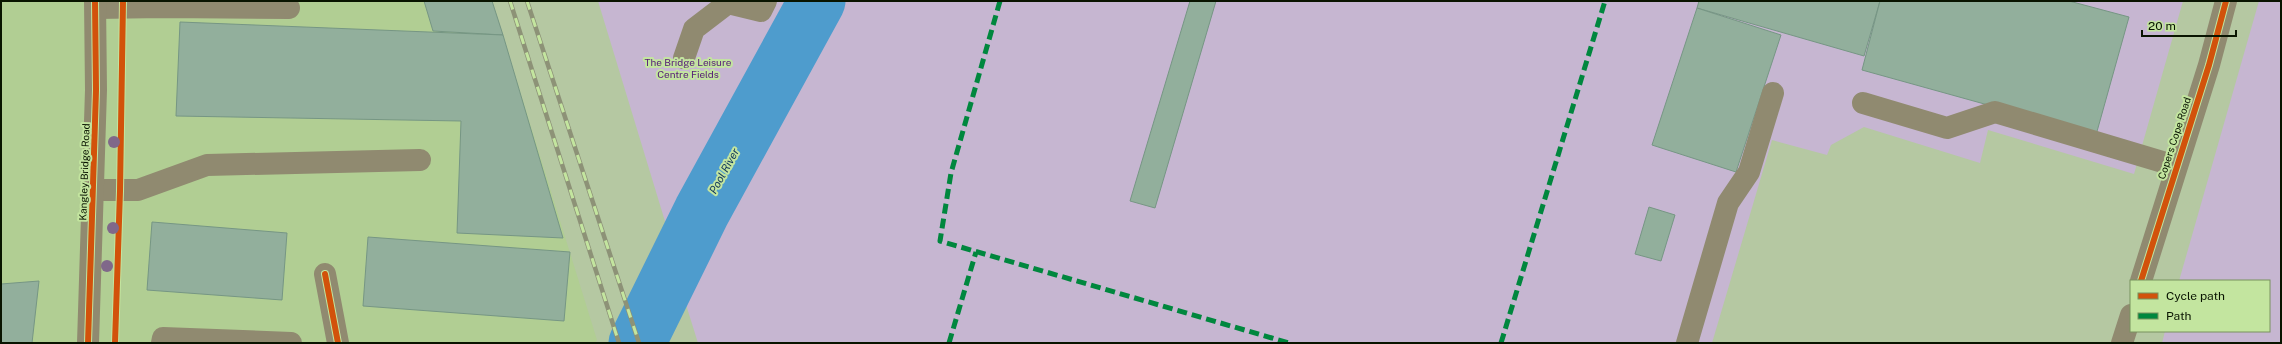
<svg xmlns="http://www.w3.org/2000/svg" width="2282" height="344" viewBox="0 0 2282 344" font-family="'Public Sans',sans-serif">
<rect width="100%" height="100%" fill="#b5c8a2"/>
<path fill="#b1ce93" d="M 1,1 L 492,1 L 597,340 L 595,343 L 1,343 Z"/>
<g fill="#c6b6d1">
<path d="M 598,1 L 802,1 L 671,241 Z"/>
<path d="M 829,1 L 2183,1 L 2134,174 L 1988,130 L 1980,163 L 1864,127 L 1831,145 L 1827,155 L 1772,140 L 1712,343 L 698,343 L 683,295 Z"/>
<path d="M 2259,1 L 2281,1 L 2281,343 L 2162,343 L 2165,331 L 2269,331 L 2269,281 L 2179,281 Z"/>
</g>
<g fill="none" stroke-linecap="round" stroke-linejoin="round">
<path stroke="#4e9ccd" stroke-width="57" d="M 637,343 L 702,211 L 817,1"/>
</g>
<g fill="#92af9c" stroke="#769684">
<path d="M 424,1 L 492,1 L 503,35 L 433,31 Z"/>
<path d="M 1190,1 L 1216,1 L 1155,208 L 1130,201 Z"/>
<path d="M 1699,1 L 1880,1 L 1864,56 L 1697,8 Z"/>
<path d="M 1880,1 L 2069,1 L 2129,17 L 2096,135 L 1862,70 Z"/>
<path d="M 1697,8 L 1781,35 L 1736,172 L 1652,145 Z"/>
<path d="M 180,22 L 503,35 L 563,238 L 457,233 L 461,121 L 176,116 Z"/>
<path d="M 1649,207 L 1675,215 L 1661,261 L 1635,254 Z"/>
<path d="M 152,222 L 287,233 L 282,300 L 147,290 Z"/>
<path d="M 368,237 L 570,252 L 564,321 L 363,306 Z"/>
<path d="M 39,281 L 32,343 L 1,343 L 1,284 Z"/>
</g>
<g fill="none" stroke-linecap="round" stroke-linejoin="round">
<g stroke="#908a70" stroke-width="22">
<path d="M 96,8 L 163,7 L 289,8"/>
<path d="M 684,58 L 694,29 L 728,3 L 761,11 L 766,1"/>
<path d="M 1863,103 L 1947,128 L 1995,112 L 2176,166"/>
<path d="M 94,190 L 138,190 L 207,165 L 420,160"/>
<path d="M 325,274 L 338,343"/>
<path d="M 2141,281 L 2209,65 L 2226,1"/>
<path d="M 88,343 L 96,90 L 95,1"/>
<path d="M 162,343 L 163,338 L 291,343"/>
<path d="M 1687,343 L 1728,203 L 1749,172 L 1773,93"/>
<path d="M 2122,343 L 2131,315"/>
</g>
<defs>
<g id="rail">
<path d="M 510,1 L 619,343"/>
<path d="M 527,1 L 639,343"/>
</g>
</defs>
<use href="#rail" stroke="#8d9277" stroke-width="4.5"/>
<use href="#rail" stroke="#c3e59f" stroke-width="3" stroke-dasharray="9" stroke-linecap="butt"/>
<g stroke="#00873e" stroke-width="5" stroke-dasharray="10 5" stroke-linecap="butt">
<path d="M 1000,1 L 951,173 L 940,241 L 1289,343"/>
<path d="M 949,343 L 976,252"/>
<path d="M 1501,343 L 1605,1"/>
</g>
<defs>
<g id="cycleway">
<path d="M 325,274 L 338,343"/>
<path d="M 2141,281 L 2209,65 L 2226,1"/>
<path d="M 88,343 L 96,90 L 95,1"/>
<path d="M 115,343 L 120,191 L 123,1"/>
</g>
</defs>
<use href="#cycleway" stroke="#c3e59f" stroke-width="8"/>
<use href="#cycleway" stroke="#d2520b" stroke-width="6"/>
</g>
<g fill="#80688a">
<circle cx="114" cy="142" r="6"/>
<circle cx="113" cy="228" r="6"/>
<circle cx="107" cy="266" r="6"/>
</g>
<g text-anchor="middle" stroke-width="4" stroke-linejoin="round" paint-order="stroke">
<g font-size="10" fill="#541a76" stroke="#c3e59f">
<text x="688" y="66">The Bridge Leisure<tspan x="688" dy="12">Centre Fields</tspan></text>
</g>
<g font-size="10" fill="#091400" stroke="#c3e59f">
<text transform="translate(2174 138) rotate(-72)" y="4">Copers Cope Road</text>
<text transform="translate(84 172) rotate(-88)" y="4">Kangley Bridge Road</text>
</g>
<g font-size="11" font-style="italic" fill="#11375a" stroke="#c3e59f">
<text transform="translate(724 171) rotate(-61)" y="4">Pool River</text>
</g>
</g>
<rect width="2282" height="344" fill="none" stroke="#091400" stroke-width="4"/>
<rect x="2130" y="280" width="140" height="52" fill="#c3e59f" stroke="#79915f"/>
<rect x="2138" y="293" width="20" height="6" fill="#d2520b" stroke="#79915f"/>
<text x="2166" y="300" font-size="12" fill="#091400">Cycle path</text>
<rect x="2138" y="313" width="20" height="6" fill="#00873e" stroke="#79915f"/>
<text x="2166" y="320" font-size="12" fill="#091400">Path</text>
<path d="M2142 30v6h94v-6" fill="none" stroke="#091400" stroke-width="2"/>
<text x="2148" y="30" font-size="12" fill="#091400" stroke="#c3e59f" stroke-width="3" paint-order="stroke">20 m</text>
</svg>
